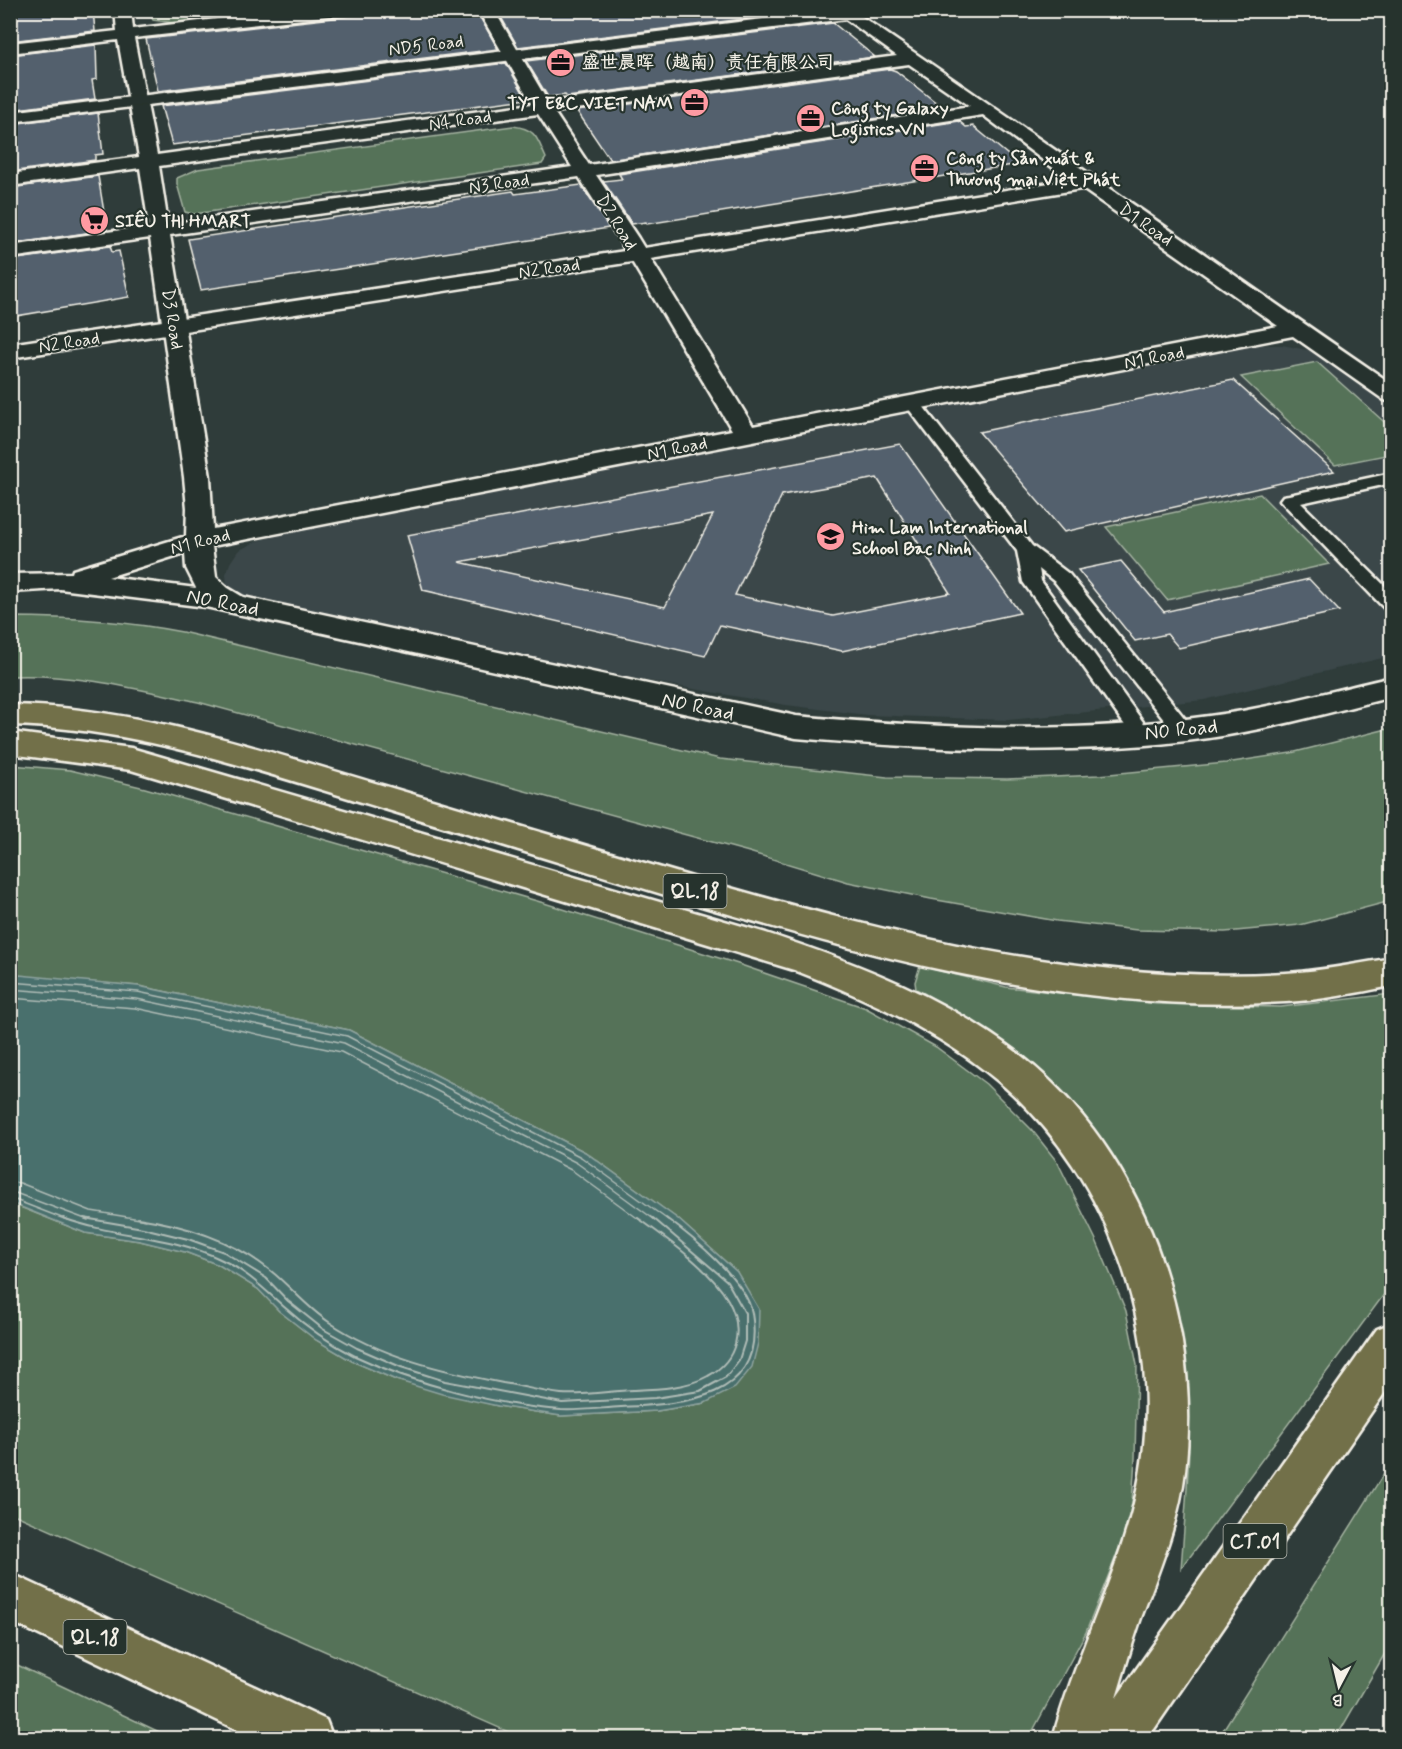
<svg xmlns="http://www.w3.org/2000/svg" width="1402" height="1749" viewBox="0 0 1402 1749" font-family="Mynerve,'LXGW WenKai TC',sans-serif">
<rect width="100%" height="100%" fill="#2f3c3a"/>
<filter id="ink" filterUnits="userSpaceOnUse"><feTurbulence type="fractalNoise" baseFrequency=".0167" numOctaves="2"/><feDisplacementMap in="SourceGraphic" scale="12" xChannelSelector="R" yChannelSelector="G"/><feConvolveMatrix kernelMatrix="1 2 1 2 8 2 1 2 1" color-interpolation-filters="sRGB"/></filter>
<g filter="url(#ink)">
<path fill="#3a4749" d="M 1257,345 L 1282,345 L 1322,353 L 1391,405 L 1391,656 L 1204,700 L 1008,720 L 867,715 L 786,705 L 574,668 L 238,594 L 227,587 L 226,574 L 230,563 L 238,551 L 257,541 L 286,532 Z"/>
<g fill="#557259" stroke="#a4b2a0" stroke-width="1.5">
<path d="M 149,11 L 280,11 L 174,23 L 153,20 Z"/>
<path d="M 789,11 L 804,12 L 544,44 L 544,42 Z"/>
<path d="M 476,51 L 465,56 L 169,91 L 169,89 Z"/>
<path d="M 513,126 C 537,129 537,139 546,158 L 542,164 L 194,214 L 185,212 L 177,184 L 177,178 L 198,169 Z"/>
<path d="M 1317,362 L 1391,428 L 1391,454 L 1335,465 L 1241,377 Z"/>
<path d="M 1260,494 L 1329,564 L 1167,600 L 1106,527 Z"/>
<path d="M 11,617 C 69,617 125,621 182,632 L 720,759 L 887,777 L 1007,779 L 1099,775 L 1226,763 L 1291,753 L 1391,728 L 1391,901 L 1300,925 L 1225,932 L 1137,930 L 1057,921 L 931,899 L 848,882 L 749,852 L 198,702 C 137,689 73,673 11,676 Z"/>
<path d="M 11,765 L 70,770 L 145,788 L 544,903 L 738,964 L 866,1008 L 936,1047 L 986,1084 L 1032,1130 L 1058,1163 L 1096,1240 L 1126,1311 L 1137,1365 L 1135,1458 L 1131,1518 L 1086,1632 L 1029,1738 L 522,1738 L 11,1513 L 10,1203 L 85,1233 L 140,1241 L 185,1252 L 219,1265 L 258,1289 L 279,1311 L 316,1340 L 352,1361 L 396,1380 L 498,1406 L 561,1416 L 657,1411 L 705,1403 L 737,1272 L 678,1219 L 585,1152 L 349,1030 L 139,986 L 11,976 Z"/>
<path d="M 920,966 L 1006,987 L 1157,1004 L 1281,1007 L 1391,994 L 1391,1285 L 1181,1569 C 1186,1500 1194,1428 1186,1359 C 1172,1243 1111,1134 1024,1056 C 1016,1048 1004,1042 994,1036 C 968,1019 943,1003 916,989 L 915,982 Z"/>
<path d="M 1391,1462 L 1391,1643 L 1336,1738 L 1218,1738 Z"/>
<path d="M 11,1662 L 172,1738 L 11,1738 Z"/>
</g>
<path fill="#4a6f6d" stroke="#8ea39e" stroke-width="1.5" d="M 19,975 L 138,986 L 349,1030 L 585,1152 L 678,1219 L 737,1272 L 759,1309 L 758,1343 L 752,1367 L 735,1388 L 705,1403 L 657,1411 L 561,1416 L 498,1406 L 442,1394 L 396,1380 L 352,1361 L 316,1340 L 279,1311 L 258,1289 L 219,1265 L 185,1252 L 140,1241 L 85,1233 L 11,1203 L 10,976 Z"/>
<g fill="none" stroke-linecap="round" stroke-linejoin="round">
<g stroke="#b0bdb7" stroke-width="1.5">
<path d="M 10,982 L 138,992 L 347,1036 L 581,1157 L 668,1220"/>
<path d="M 10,989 L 137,999 L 344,1043 L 577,1163 L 655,1220"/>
<path d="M 10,998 L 135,1008 L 341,1052 L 573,1171 L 640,1220"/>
<path d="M 10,1182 L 20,1183 L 91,1211 L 146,1220"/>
<path d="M 10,1191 L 88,1220"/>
<path d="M 10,1198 L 67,1220"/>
</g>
<g stroke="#b0bdb7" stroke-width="2">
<path d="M 63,1218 C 114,1237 170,1235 220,1259 C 245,1270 263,1288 283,1306 C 304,1325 329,1343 355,1356 C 415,1384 495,1405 561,1410 C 581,1411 602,1408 621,1407 C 683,1404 767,1400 752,1313 C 747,1281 691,1236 666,1218"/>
<path d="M 84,1218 L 143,1228 L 188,1239 L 224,1252 L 266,1278 L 288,1301 L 323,1329 L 357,1348 L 401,1367 L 445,1381 L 562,1403 L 655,1398 L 700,1391 L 726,1377 L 739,1360 L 745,1341 L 745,1313 L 727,1281 L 653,1218"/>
<path d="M 138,1218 C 184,1225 234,1241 271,1271 C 291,1287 307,1308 329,1322 C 381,1357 442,1371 503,1383 C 522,1386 542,1392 561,1394 C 584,1396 610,1391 633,1390 C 657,1389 687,1388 708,1376 C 738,1360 744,1329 728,1300 C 710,1269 667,1239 638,1218"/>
</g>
</g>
<g fill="#52616d" stroke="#f4f1e8" stroke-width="1.5" fill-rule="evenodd">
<path d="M 10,10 L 93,10 L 95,31 L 10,41 Z"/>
<path d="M 405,10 L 476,10 L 498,49 L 158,91 L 146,39 Z"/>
<path d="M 497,10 L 782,10 L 783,14 L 518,47 Z"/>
<path d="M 833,23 L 875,57 L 567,97 L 565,95 L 548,97 L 526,61 Z"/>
<path d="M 96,45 L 97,79 L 92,80 L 95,99 L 10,110 L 10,55 Z"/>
<path d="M 506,63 L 527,99 L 172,145 L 161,106 Z"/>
<path d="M 890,69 L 896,71 L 943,108 L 610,160 L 577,111 Z"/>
<path d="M 98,113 L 103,154 L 95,155 L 95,160 L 10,172 L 10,124 Z"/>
<path d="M 959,121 L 966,127 L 973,126 L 1019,164 L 647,224 L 646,222 L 632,224 L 603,181 L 622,179 L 619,174 Z"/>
<path d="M 98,176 L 107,230 L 10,244 L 10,188 Z"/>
<path d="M 581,185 L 609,228 L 201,290 L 188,239 L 513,191 L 515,194 Z"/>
<path d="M 110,246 L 112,252 L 119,251 L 129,297 L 10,317 L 10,260 Z"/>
<path d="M 1233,380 L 1334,471 L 1064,532 L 979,432 Z"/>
<path d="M 900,444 L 1020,613 L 842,651 L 720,625 L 705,656 L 423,590 L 407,535 ZM 877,478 L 950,593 L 833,616 L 735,595 L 782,495 ZM 713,515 L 665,607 L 459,562 Z"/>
<path d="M 1121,561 L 1164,612 L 1309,579 L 1339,611 L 1179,648 L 1167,634 L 1135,641 L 1078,570 Z"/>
</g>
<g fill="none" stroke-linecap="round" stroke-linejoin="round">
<defs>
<g id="service">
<path d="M 913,399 L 919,401 L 1032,546 L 1069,574 L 1190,725 L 1193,730 L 1190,735 L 1183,737 L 1176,735 L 1055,582 L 1039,569 L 1041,581 L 1151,733 L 1148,738 L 1141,740 L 1134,738 L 1023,582 L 1017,551 L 905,404 Z"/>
<path d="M 1392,473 L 1392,483 L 1301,503 L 1392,593 L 1392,611 L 1385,609 L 1280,500 L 1283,496 L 1289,495 Z"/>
</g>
<path id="minor" d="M 115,10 L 131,10 L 133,29 L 292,10 L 345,10 L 337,15 L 134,38 L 157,155 L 532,104 L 478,10 L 494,10 L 548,102 L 897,56 L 833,10 L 852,10 C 1033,133 1211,260 1392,384 L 1392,402 L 1384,400 L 1293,336 L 212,546 L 216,577 L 228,588 L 243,597 L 796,716 C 933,728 1073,735 1209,716 C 1271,708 1331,691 1392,677 L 1392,697 C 1331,712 1271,729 1209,738 C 1073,757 933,750 796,738 L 206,607 L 60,589 L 10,592 L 10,574 L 72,573 L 73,570 L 186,536 L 187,508 L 184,477 L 150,238 L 10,258 L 10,246 L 149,226 L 140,168 L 10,186 L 10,174 L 139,157 L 118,40 L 10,53 L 10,43 L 117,31 ZM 909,64 L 970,106 L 589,165 L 554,112 ZM 538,114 L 572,167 L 168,224 L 159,166 ZM 983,115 L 1060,173 L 1278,326 L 753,426 L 638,238 L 596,175 ZM 579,177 L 618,238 L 732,430 L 213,529 L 210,477 L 170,235 ZM 185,553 L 186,568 L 196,588 L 108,577 Z"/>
<g id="tertiary">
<path d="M 836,10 L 851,10 L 854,14 L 846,19 L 10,122 L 10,112 Z"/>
<path d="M 1087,177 L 1094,179 L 1097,183 L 1094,187 L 638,261 L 10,358 L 10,344 L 638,249 Z"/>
</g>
<path id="trunk" d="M 10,1573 L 326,1720 L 333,1738 L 254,1738 L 10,1621 Z"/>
<g id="motorway">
<path d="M 10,705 C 139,707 262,750 385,786 C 489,817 594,848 699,879 C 889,934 1086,985 1286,973 C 1321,971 1356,964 1392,958 L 1392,986 C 1356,993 1321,1000 1286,1002 C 1085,1014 889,962 698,905 C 591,873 485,839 378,807 C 258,771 137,728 10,725 Z"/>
<path d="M 10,732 L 131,748 L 766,933 C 857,963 948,998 1024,1058 C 1143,1153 1203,1321 1185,1471 C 1179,1522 1159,1570 1141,1618 C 1132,1644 1124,1671 1116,1698 L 1377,1329 L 1392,1323 L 1392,1382 L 1148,1738 L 1053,1738 C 1075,1656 1117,1578 1136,1495 C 1170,1348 1114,1178 998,1081 C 938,1031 866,998 794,970 L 131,770 L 10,754 Z"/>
</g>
</defs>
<use href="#service" stroke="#f4f1e8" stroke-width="5"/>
<use href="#minor" stroke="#f4f1e8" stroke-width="5"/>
<use href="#tertiary" stroke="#f4f1e8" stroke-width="5"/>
<use href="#trunk" stroke="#f4f1e8" stroke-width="5"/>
<use href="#motorway" stroke="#f4f1e8" stroke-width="5"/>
<use href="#service" fill="#26332d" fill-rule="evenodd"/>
<use href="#minor" fill="#26332d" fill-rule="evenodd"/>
<use href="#tertiary" fill="#26332d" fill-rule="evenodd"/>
<use href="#trunk" fill="#726f4a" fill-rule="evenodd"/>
<use href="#motorway" fill="#726f4a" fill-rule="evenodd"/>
</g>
</g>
<defs>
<symbol id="office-disc" viewBox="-11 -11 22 22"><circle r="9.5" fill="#ff9aa2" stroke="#26332d"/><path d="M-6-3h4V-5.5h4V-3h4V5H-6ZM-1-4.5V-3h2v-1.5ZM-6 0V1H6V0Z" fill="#111"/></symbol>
<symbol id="supermarket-disc" viewBox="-11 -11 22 22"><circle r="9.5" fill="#ff9aa2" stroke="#26332d"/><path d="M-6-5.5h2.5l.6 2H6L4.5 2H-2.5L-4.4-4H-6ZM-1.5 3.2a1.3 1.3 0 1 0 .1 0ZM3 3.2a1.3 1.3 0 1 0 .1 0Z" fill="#111"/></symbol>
<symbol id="school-disc" viewBox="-11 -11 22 22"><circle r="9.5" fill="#ff9aa2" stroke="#26332d"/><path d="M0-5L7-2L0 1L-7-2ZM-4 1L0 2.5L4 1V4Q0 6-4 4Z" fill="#111"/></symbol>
</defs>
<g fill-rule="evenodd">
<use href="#office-disc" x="544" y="46" width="33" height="33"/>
<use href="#office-disc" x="678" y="86" width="33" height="33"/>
<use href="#office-disc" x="794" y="102" width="33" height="33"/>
<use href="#office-disc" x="908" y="152" width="33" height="33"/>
<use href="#supermarket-disc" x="78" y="204" width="33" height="33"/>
<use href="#school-disc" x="814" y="520" width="33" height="33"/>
</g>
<g text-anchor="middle" stroke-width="4.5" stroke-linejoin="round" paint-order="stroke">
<g font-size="18" fill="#f4f1e8" stroke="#26332d">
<text transform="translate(426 45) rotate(-7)" y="6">ND5 Road</text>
<text transform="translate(460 120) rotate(-8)" y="6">N4 Road</text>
<text transform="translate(499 183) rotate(-8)" y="6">N3 Road</text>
<text transform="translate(617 222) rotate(58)" y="6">D2 Road</text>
<text transform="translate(1146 224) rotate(35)" y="6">D1 Road</text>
<text transform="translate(549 268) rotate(-8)" y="6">N2 Road</text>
<text transform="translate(173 319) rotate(81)" y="6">D3 Road</text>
<text transform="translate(69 342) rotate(-9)" y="6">N2 Road</text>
<text transform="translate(1154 357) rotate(-11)" y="6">N1 Road</text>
<text transform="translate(677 448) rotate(-11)" y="6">N1 Road</text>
<text transform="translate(200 541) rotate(-14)" y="6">N1 Road</text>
</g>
<g font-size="18" font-weight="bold" fill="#f4f1e8" stroke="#26332d" text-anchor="start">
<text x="582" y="68">盛世晨晖（越南）责任有限公司</text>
<text x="673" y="109" text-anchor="end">TYT E&amp;C VIET NAM</text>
<text x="831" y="114">Công ty Galaxy<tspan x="831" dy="21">Logistics VN</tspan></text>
<text x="946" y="164">Công ty Sản xuất &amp;<tspan x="946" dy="21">Thương mại Việt Phát</tspan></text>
<text x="115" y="227">SIÊU THỊ HMART</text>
<text x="852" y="533">Him Lam International<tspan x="852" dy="21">School Bac Ninh</tspan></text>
</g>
<g fill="#26332d" stroke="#b6b8b0" stroke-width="1.5">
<rect x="663.5" y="874" width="63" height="34" rx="4.5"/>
<rect x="1223.5" y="1524" width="63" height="34" rx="4.5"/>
<rect x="63.5" y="1620" width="63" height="34" rx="4.5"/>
</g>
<g font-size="20" font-weight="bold" fill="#f4f1e8">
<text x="695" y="898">QL.18</text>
<text x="1255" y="1548">CT.01</text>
<text x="95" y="1644">QL.18</text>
</g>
<g font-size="21" fill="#f4f1e8" stroke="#26332d">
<text transform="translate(223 602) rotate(11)" y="7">N0 Road</text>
<text transform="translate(698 706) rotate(12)" y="7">N0 Road</text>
<text transform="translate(1181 729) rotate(-6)" y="7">N0 Road</text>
</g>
</g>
<rect width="1402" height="1749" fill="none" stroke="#26332d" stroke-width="36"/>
<rect x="18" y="18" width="1366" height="1713" fill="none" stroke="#f4f1e8" stroke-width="2" filter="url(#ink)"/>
<g transform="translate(1339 1686) rotate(187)" stroke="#26332d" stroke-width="4.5" paint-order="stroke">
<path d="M0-4.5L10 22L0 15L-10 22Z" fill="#f4f1e8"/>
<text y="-9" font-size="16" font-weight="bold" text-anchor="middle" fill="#f4f1e8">B</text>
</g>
</svg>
